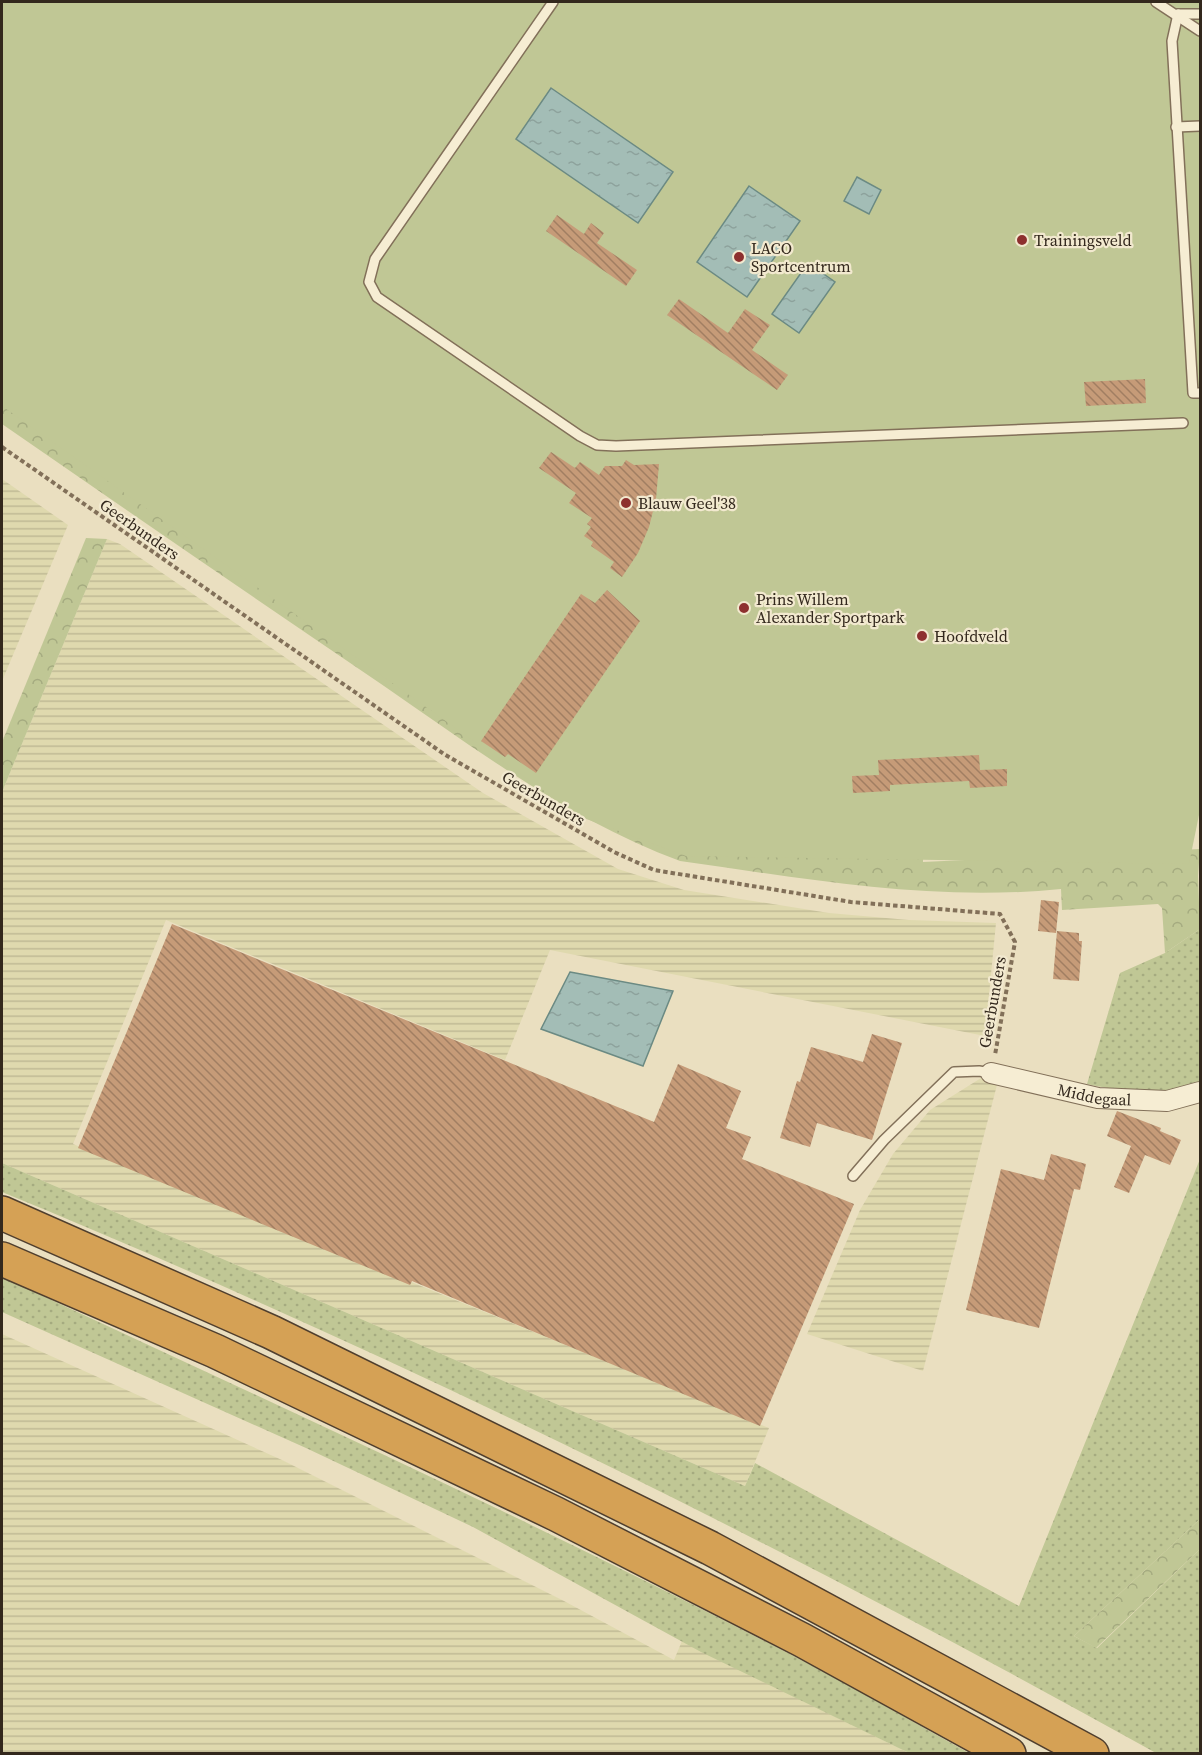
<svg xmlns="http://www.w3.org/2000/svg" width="1202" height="1755" viewBox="0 0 1202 1755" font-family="'Source Serif 4',serif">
<defs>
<pattern id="farmland-rules" width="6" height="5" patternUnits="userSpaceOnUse" patternTransform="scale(1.5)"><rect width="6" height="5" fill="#dfd9ae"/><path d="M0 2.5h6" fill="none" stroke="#c0ba95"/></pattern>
<pattern id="grass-dots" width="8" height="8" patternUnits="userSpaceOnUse" patternTransform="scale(1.5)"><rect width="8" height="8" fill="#c0c795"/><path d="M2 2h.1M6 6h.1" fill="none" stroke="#a5ab80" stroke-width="1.8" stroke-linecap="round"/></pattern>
<pattern id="forest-crowns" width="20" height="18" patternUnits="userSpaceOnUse" patternTransform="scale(1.5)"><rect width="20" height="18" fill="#c0c795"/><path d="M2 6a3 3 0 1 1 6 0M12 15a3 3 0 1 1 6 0" fill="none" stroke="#a5ab80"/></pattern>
<pattern id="water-ripples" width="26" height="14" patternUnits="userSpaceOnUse" patternTransform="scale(1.5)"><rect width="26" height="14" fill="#a3bdb6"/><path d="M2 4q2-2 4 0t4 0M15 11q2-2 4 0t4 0" fill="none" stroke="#8da29c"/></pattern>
<pattern id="building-back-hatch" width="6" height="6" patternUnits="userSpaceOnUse" patternTransform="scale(1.5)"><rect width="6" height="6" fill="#c69b78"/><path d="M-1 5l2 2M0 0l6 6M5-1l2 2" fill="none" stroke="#a17e62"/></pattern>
</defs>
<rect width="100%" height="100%" fill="#eadfc0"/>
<g fill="url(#farmland-rules)">
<path d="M 2,479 L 68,525 L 2,681 Z"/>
<path d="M 107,539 L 120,544 L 483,793 L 618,869 L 684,890 L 829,913 L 909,920 L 996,923 L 985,1036 L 550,950 L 505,1060 L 166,920 L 73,1144 L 769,1428 L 745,1486 L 2,1163 L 2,792 Z"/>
<path d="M 981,1078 L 998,1081 L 923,1371 L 807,1334 L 860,1210 L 893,1154 L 930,1110 Z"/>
<path d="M 2,1334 L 282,1460 L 564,1601 L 674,1660 L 682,1641 L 909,1753 L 2,1754 Z"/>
</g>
<g fill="url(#grass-dots)">
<path d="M 1200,929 L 1200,1084 C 1151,1097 1136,1094 1087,1084 L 1120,973 L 1165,953 Z"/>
<path d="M 1200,1159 L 1200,1519 L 1074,1636 L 1097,1648 L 1200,1549 L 1200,1753 L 1156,1753 C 782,1545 398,1355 2,1192 L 2,1163 L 745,1486 L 755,1463 L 1019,1606 Z"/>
<path d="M 2,1277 C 270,1402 540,1524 803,1661 C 859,1690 914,1723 969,1753 L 909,1753 L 701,1652 L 473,1527 L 306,1448 L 2,1312 Z"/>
</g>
<g fill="url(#forest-crowns)">
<path d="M 2,396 L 923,841 L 923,862 L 1200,849 L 1198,876 L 1200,929 L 1165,953 L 1162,908 L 1158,904 L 1062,910 L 1061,889 C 930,902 809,879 680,861 C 573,822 477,750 384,686 C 256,599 129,512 2,424 Z"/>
<path d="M 86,538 L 107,539 L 2,792 L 2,742 Z"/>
<path d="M 1200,1519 L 1200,1549 L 1096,1648 L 1074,1636 Z"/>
</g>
<path fill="#c0c795" d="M 2,2 L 1200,2 L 1200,810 L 1189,864 L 686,856 L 581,817 L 2,406 Z"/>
<g fill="url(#water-ripples)" stroke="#6b8a83" stroke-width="1.5">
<path d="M 551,88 L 673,172 L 638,223 L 516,139 Z"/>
<path d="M 857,177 L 881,190 L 869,214 L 844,201 Z"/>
<path d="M 749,186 L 800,221 L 747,297 L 697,262 Z"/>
<path d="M 808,263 L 835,282 L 799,333 L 772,314 Z"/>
<path d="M 570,972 L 673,991 L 643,1066 L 541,1029 Z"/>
</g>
<g fill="url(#building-back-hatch)">
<path d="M 557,215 L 584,234 L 591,223 L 604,233 L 597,243 L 637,270 L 626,286 L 546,231 Z"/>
<path d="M 679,299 L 728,333 L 745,309 L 770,325 L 752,350 L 788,375 L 777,390 L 667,315 Z"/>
<path d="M 1145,379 L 1146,403 L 1086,406 L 1084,382 Z"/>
<path d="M 551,452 L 575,468 L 580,462 L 599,475 L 605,466 L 622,466 L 626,460 L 634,465 L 659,464 L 656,499 L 649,527 L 638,553 L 622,577 L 610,568 L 614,562 L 591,546 L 593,542 L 584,536 L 591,527 L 587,524 L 592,518 L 569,503 L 576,493 L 539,468 Z"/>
<path d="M 607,590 L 640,621 L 536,773 L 508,754 L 505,757 L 481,741 L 581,594 L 595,603 Z"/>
<path d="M 979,755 L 980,770 L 1007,769 L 1007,786 L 970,788 L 969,781 L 926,783 L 890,785 L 890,791 L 853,793 L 852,776 L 879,775 L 878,760 Z"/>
<path d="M 1041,900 L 1059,902 L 1056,933 L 1038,931 Z"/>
<path d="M 172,924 L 654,1122 L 678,1064 L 741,1091 L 726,1128 L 751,1137 L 742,1159 L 854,1204 L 760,1426 L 412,1281 L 410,1285 L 78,1148 Z"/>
<path d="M 1057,931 L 1079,933 L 1079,941 L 1082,941 L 1079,981 L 1053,979 Z"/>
<path d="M 872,1034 L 902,1043 L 872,1140 L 817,1123 L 810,1147 L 780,1138 L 797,1081 L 800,1082 L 811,1047 L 863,1062 Z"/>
<path d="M 1117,1111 L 1161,1128 L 1160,1131 L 1181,1140 L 1170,1165 L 1145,1155 L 1129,1193 L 1114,1187 L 1131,1146 L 1107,1136 Z"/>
<path d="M 1051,1154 L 1086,1164 L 1080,1190 L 1074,1189 L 1039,1328 L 966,1310 L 1001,1169 L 1044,1180 Z"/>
</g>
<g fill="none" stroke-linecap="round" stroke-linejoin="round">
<defs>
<g id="service">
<path d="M 553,2 L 375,259 L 369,282 L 377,297 L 580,436 L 597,445 L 616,446 L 1183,423"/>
<path d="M 1156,2 L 1200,31"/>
<path d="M 1178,14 L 1172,41 L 1193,393 L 1200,393"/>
<path d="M 1178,14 L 1200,14"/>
<path d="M 1176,127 L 1200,126"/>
<path d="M 853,1176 L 884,1140 L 954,1072 L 979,1071 L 991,1073"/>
</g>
<g id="minor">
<path id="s1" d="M 991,1073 L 1098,1098 L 1167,1101 L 1200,1092"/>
</g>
<g id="motorway">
<path d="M 2,1213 L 271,1332 L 710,1548 L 1092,1754"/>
<path d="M 2,1259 L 215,1351 L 556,1514 L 802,1640 L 1009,1754"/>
</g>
</defs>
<use href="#service" stroke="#827059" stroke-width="12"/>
<use href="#minor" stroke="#827059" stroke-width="22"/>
<use href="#motorway" stroke="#503f2e" stroke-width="36"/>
<path stroke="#827059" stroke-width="4" stroke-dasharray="4.5 3" stroke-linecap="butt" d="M 2,447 L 444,754 L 614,852 L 654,870 L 851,902 L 1000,914 L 1015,942 L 995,1055"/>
<use href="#service" stroke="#f6edd3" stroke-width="9"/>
<use href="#minor" stroke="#f6edd3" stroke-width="20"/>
<use href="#motorway" stroke="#d5a155" stroke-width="33"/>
</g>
<g fill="#8d302e" stroke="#f2e9cf" stroke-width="2">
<circle cx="1022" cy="240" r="6"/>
<circle cx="739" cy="257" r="6"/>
<circle cx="626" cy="503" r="6"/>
<circle cx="744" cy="608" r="6"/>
<circle cx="922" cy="636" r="6"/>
</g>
<g text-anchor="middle" stroke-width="4.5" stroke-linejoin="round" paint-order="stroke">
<g font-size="16" fill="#33281d" stroke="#f2e9cf" text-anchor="start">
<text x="1034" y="246">Trainingsveld</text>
<text x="751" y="254">LACO<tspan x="751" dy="18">Sportcentrum</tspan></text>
<text x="638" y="509">Blauw Geel'38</text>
<text x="756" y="605">Prins Willem<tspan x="756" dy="18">Alexander Sportpark</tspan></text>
<text x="934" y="642">Hoofdveld</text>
</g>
<g font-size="16" fill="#33281d" stroke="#f2e9cf">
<text transform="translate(140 529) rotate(35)" y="6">Geerbunders</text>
<text transform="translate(544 798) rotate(30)" y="6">Geerbunders</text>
<text transform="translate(992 1002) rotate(-80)" y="6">Geerbunders</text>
<text dy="6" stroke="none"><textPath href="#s1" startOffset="106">Middegaal</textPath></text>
</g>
</g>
<rect width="1202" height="1755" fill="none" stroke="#33281d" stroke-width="6"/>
</svg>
